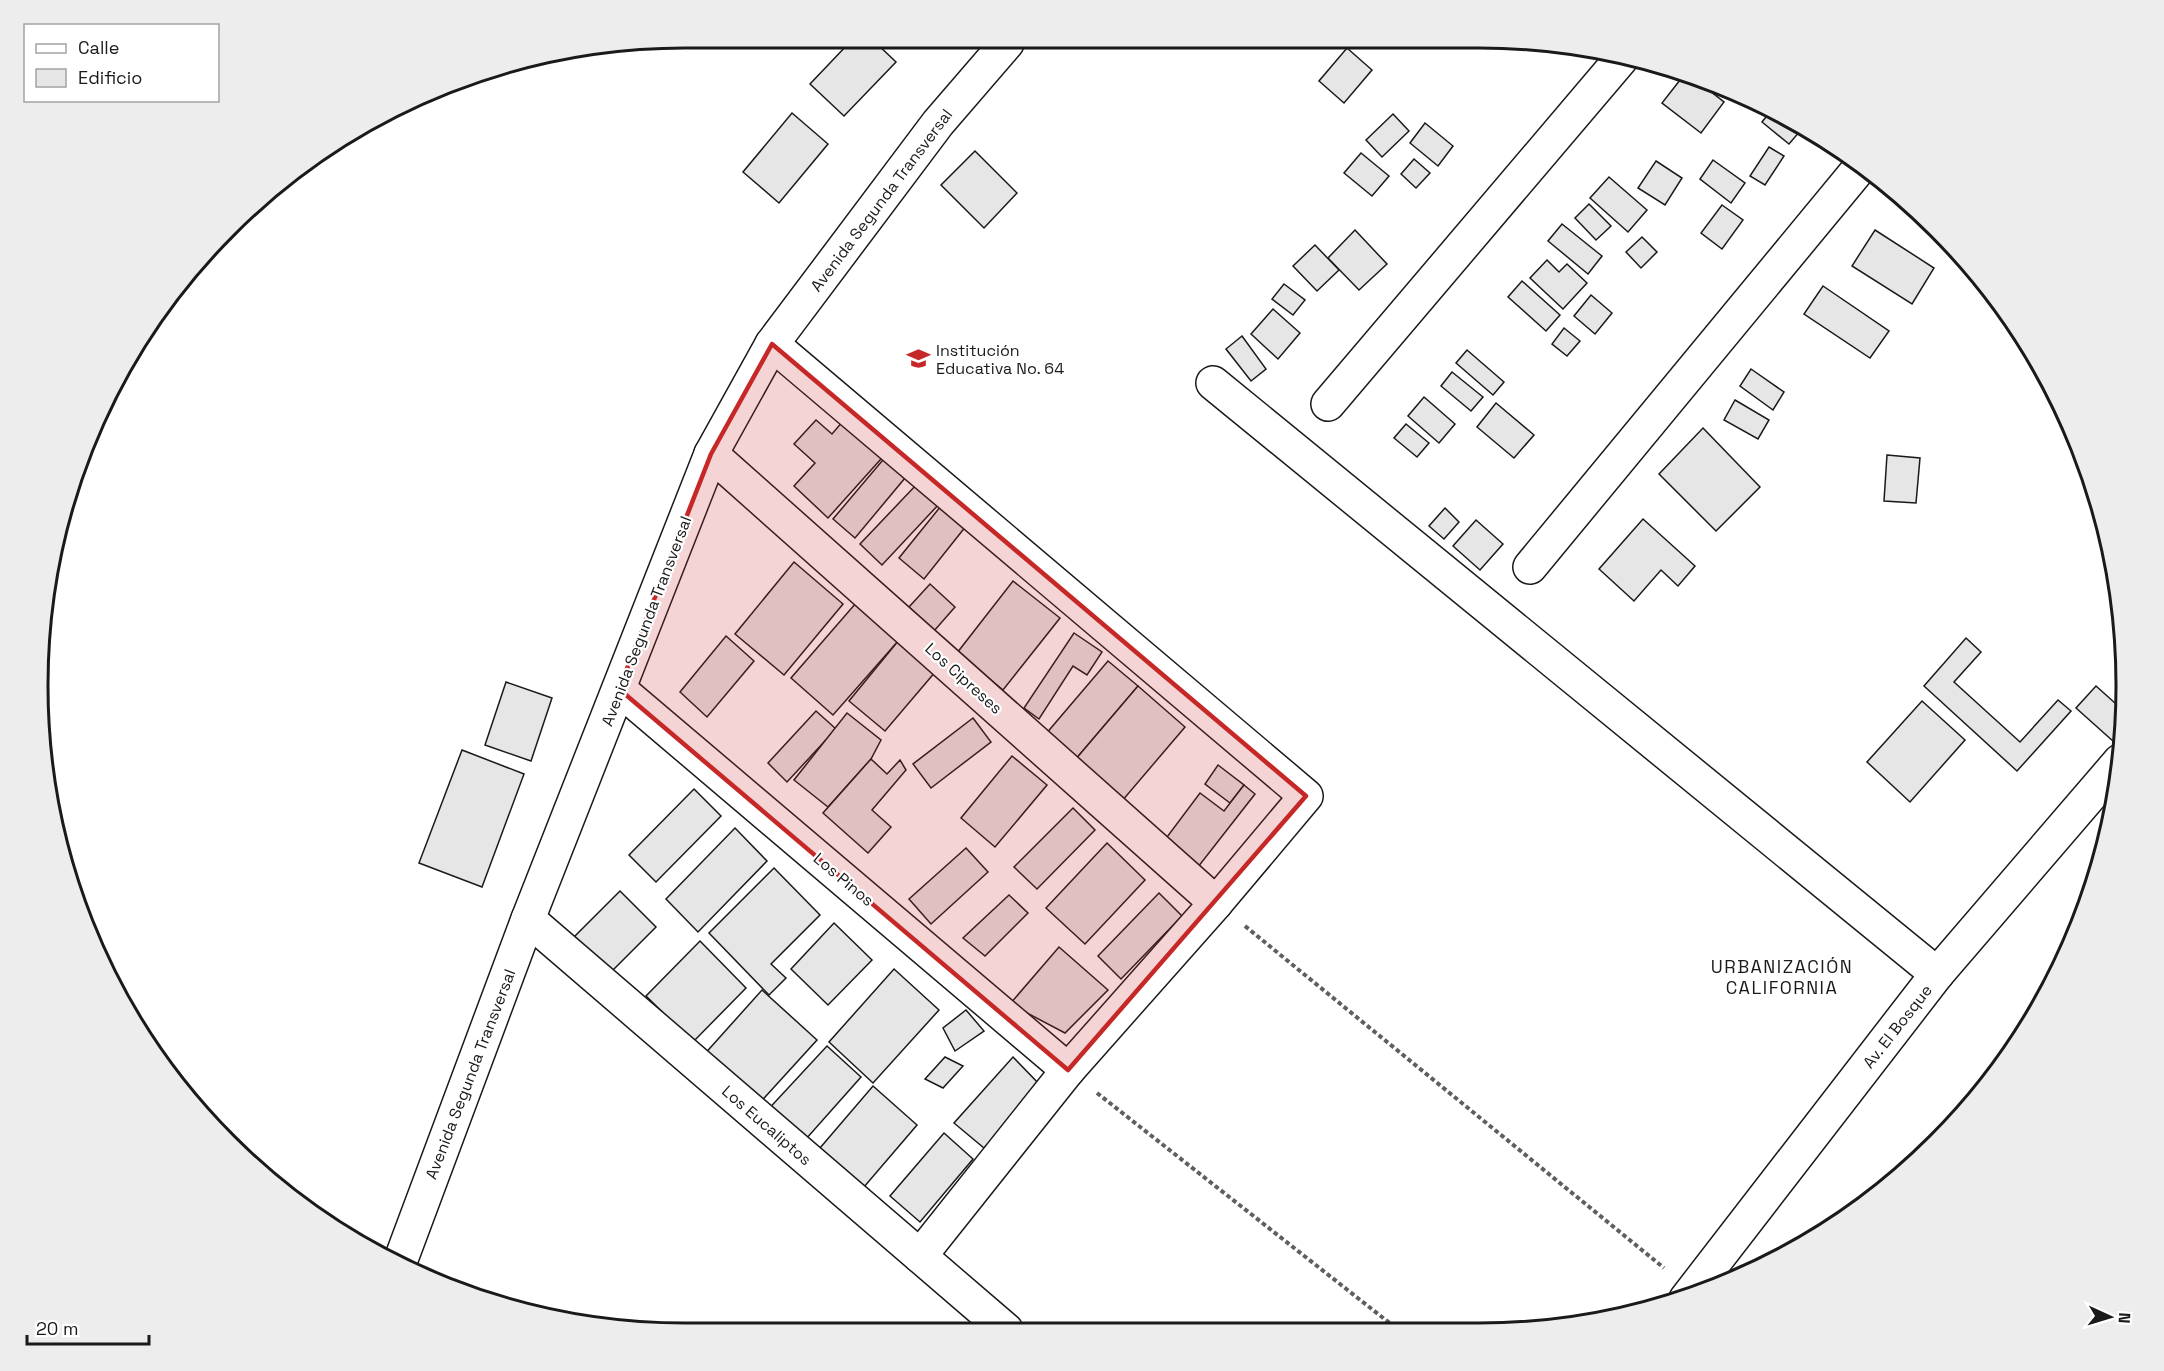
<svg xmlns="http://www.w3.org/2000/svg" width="2164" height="1371" viewBox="0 0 2164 1371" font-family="'Space Grotesk',sans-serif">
<rect width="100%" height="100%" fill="#fff"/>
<g fill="#e6e6e6" stroke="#1a1a1a" stroke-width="1.5">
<path d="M 849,43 L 876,43 L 896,62 L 844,116 L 810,84 Z"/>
<path d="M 1347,48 L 1372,70 L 1344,103 L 1319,81 Z"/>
<path d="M 1684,75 L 1693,78 L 1724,102 L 1701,133 L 1662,103 Z"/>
<path d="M 1713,83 L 1727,87 L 1733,90 L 1730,95 Z"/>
<path d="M 1770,112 L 1801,130 L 1789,144 L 1762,122 Z"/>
<path d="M 792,113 L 828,144 L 779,203 L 743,172 Z"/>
<path d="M 1393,114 L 1409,131 L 1382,157 L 1366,140 Z"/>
<path d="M 1425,123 L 1453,146 L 1438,166 L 1410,143 Z"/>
<path d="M 1769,147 L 1784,156 L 1765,185 L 1750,176 Z"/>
<path d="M 975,151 L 1017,193 L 984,228 L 941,185 Z"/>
<path d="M 1361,153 L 1389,176 L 1372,196 L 1344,173 Z"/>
<path d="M 1414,159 L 1430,173 L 1416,188 L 1401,174 Z"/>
<path d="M 1713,160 L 1745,183 L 1731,203 L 1700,179 Z"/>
<path d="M 1656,161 L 1682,178 L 1665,205 L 1638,188 Z"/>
<path d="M 1609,177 L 1647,210 L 1628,232 L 1590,198 Z"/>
<path d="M 1589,204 L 1611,226 L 1596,240 L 1575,218 Z"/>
<path d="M 1722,205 L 1743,220 L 1722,249 L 1701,233 Z"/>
<path d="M 1562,224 L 1602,256 L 1588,274 L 1548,241 Z"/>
<path d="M 1355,230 L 1387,264 L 1359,290 L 1328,258 Z"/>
<path d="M 1875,230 L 1934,268 L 1912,304 L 1852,266 Z"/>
<path d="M 1642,237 L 1657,252 L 1641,268 L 1626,252 Z"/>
<path d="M 1315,245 L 1339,270 L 1317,291 L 1293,266 Z"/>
<path d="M 1547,260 L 1559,272 L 1567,264 L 1587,283 L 1563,309 L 1530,278 Z"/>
<path d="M 1522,281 L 1560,315 L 1546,331 L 1508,297 Z"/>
<path d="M 1284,284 L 1305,300 L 1293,315 L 1272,299 Z"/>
<path d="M 1823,286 L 1889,331 L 1870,358 L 1804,314 Z"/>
<path d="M 1591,295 L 1612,313 L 1595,334 L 1574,316 Z"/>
<path d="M 1273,309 L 1300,333 L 1278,359 L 1251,334 Z"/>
<path d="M 1564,328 L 1580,341 L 1567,356 L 1552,344 Z"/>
<path d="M 1242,336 L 1266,369 L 1251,381 L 1226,349 Z"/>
<path d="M 1467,350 L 1504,382 L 1493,395 L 1456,363 Z"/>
<path d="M 1751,369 L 1784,392 L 1773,410 L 1740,386 Z"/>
<path d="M 1452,372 L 1483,397 L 1471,411 L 1441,386 Z"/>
<path d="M 1424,397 L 1455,424 L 1439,443 L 1408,416 Z"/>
<path d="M 1735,400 L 1769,420 L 1758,439 L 1724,420 Z"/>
<path d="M 1496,403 L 1534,435 L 1514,458 L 1477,427 Z"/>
<path d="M 849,414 L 889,450 L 828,518 L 794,486 L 815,463 L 794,444 L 816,420 L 832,434 Z"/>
<path d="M 1406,424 L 1429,443 L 1417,457 L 1394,438 Z"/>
<path d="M 1703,428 L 1760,487 L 1716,531 L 1659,474 Z"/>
<path d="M 893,448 L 915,466 L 855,538 L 833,519 Z"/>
<path d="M 1887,455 L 1920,458 L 1916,503 L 1884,501 Z"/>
<path d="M 918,483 L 940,503 L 882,565 L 860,544 Z"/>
<path d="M 945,501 L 970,521 L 924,579 L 899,558 Z"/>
<path d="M 1445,508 L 1459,522 L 1444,539 L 1429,526 Z"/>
<path d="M 1643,519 L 1695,566 L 1678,586 L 1661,570 L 1634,601 L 1599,569 Z"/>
<path d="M 1476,520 L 1503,544 L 1480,570 L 1453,546 Z"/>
<path d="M 794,562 L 843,604 L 784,675 L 735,634 Z"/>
<path d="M 1013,581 L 1060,618 L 1003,690 L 957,653 Z"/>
<path d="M 930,584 L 955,607 L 934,631 L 909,607 Z"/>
<path d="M 856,603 L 899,640 L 833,715 L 791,678 Z"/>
<path d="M 1074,633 L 1102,652 L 1087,675 L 1073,666 L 1039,719 L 1024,708 Z"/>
<path d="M 726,636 L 754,661 L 707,717 L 680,692 Z"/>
<path d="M 1966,638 L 1981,652 L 1954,682 L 2020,742 L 2058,700 L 2071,711 L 2017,771 L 1924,686 Z"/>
<path d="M 899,640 L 936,671 L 885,731 L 849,701 Z"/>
<path d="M 1108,661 L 1138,686 L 1075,760 L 1045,735 Z"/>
<path d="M 506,682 L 552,698 L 531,761 L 485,745 Z"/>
<path d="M 1138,686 L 1185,727 L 1122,801 L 1075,760 Z"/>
<path d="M 2096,686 L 2125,712 L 2125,730 L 2114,742 L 2076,708 Z"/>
<path d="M 1922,701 L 1965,740 L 1910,802 L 1867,762 Z"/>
<path d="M 816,711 L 836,729 L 787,782 L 768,763 Z"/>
<path d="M 847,713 L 881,740 L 871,759 L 828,807 L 794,780 Z"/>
<path d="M 973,718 L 991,742 L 931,788 L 913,764 Z"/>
<path d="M 462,750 L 524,774 L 482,887 L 419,863 Z"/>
<path d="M 1012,756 L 1047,785 L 995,847 L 961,818 Z"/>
<path d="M 871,759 L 887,774 L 900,760 L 906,770 L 872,810 L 891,827 L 868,853 L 823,813 Z"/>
<path d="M 1218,765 L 1244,785 L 1230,803 L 1205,784 Z"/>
<path d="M 1244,785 L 1255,794 L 1198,867 L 1164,841 L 1200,793 L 1224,811 Z"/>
<path d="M 694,789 L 721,816 L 656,882 L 629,855 Z"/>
<path d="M 1073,808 L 1095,830 L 1037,889 L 1014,867 Z"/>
<path d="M 735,828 L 767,861 L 698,932 L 666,899 Z"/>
<path d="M 1107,843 L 1145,880 L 1085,944 L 1046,908 Z"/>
<path d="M 966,848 L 988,872 L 931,924 L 909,899 Z"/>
<path d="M 774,868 L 820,915 L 771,964 L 786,978 L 769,995 L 709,933 Z"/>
<path d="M 620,891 L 656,927 L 607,976 L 571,940 Z"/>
<path d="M 1159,893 L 1182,916 L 1121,979 L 1098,956 Z"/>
<path d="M 1009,895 L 1028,913 L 985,956 L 963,938 Z"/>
<path d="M 834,923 L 872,960 L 828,1005 L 791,969 Z"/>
<path d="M 700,941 L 746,988 L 693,1042 L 646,996 Z"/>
<path d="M 1059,947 L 1108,990 L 1065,1033 L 1010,1004 Z"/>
<path d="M 894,969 L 939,1010 L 873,1083 L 829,1042 Z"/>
<path d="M 762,990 L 817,1040 L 756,1107 L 702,1057 Z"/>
<path d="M 966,1010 L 984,1031 L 955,1051 L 943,1028 Z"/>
<path d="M 827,1046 L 861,1077 L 798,1148 L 763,1115 Z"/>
<path d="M 945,1057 L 963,1066 L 943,1088 L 925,1079 Z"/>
<path d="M 1013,1057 L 1042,1087 L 984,1148 L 954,1123 Z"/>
<path d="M 873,1086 L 917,1125 L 846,1208 L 802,1169 Z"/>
<path d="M 944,1133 L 973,1159 L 920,1222 L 890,1196 Z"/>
</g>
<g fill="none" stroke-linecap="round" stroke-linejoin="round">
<defs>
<g id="street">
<path d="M 772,344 L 1306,796 L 1216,903 L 1068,1070 L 920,1256"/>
<path d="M 1213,383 L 1937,974"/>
<path d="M 1328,404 L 1621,59"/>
<path d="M 711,454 L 1216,903"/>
<path d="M 1530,567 L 1862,165"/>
<path d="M 619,689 L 1068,1070"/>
<path d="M 528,919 L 1006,1330"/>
<path d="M 400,1262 L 528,919 L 711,454 L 772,344 L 938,123 L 1007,43"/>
</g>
<path id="secondary" d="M 1686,1299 L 1937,974 L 2120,761"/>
</defs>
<use href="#street" stroke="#1a1a1a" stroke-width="36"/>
<use href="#secondary" stroke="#1a1a1a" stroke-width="36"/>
<g stroke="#5f5f5f" stroke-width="4" stroke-dasharray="4.5 3" stroke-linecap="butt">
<path d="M 1245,926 L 1664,1268"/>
<path d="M 1097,1093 L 1401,1332"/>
</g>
<use href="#street" stroke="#fff" stroke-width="33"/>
<use href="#secondary" stroke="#fff" stroke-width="33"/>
</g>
<path fill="#c62828" fill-opacity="0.2" stroke="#c62828" stroke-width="4.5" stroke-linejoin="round" d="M 772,344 L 1306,796 L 1068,1070 L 619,689 L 711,454 Z"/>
<defs>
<symbol id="school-bare" viewBox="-9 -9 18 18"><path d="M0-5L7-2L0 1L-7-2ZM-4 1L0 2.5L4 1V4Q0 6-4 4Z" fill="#c62828" stroke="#fff" stroke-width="2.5" paint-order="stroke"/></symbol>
</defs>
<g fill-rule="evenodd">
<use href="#school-bare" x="902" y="342" width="33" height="33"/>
</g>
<g text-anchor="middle" stroke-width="4.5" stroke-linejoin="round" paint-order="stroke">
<g font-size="16" fill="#1a1a1a" stroke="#fff">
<text transform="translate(881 200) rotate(-53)" y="6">Avenida Segunda Transversal</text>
<text transform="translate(646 621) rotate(-69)" y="6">Avenida Segunda Transversal</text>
<text transform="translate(964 678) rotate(42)" y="6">Los Cipreses</text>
<text transform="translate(844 879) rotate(40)" y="6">Los Pinos</text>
<text transform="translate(1897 1026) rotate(-52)" y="6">Av. El Bosque</text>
<text transform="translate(470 1074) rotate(-69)" y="6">Avenida Segunda Transversal</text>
<text transform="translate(767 1125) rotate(41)" y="6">Los Eucaliptos</text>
</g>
<g font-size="16" fill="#1a1a1a" stroke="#fff" text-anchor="start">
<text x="936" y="356">Institución<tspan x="936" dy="18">Educativa No. 64</tspan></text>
</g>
<g font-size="18" letter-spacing="1.5" fill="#1a1a1a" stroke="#fff">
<text x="1782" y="973">URBANIZACIÓN<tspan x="1782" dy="21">CALIFORNIA</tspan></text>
</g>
</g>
<path d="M0 0H2164V1371H0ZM685 48H1479A637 637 0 0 1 2116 685V686A637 637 0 0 1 1479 1323H685A637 637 0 0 1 48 686V685A637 637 0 0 1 685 48Z" fill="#ededed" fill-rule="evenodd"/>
<path fill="none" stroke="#1a1a1a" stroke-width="3" d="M685 48H1479A637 637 0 0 1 2116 685V686A637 637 0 0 1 1479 1323H685A637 637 0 0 1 48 686V685A637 637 0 0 1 685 48Z"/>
<rect x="24" y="24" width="195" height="78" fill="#ffffff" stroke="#a3a3a3" stroke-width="1.5"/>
<rect x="36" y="44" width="30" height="9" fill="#ffffff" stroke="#a3a3a3" stroke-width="1.5"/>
<text x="78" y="54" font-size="18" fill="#1a1a1a">Calle</text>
<rect x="36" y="69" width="30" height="18" fill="#e6e6e6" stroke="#a3a3a3" stroke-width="1.5"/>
<text x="78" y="84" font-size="18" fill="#1a1a1a">Edificio</text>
<g transform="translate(2110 1317) rotate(94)" stroke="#ffffff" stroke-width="4.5" paint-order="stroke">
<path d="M0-4.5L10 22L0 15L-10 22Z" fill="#1a1a1a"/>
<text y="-9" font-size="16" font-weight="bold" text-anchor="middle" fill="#1a1a1a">N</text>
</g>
<path d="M27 1335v9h122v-9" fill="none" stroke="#1a1a1a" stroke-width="3"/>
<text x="36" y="1335" font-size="18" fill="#1a1a1a" stroke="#ffffff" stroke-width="4.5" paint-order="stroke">20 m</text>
</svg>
